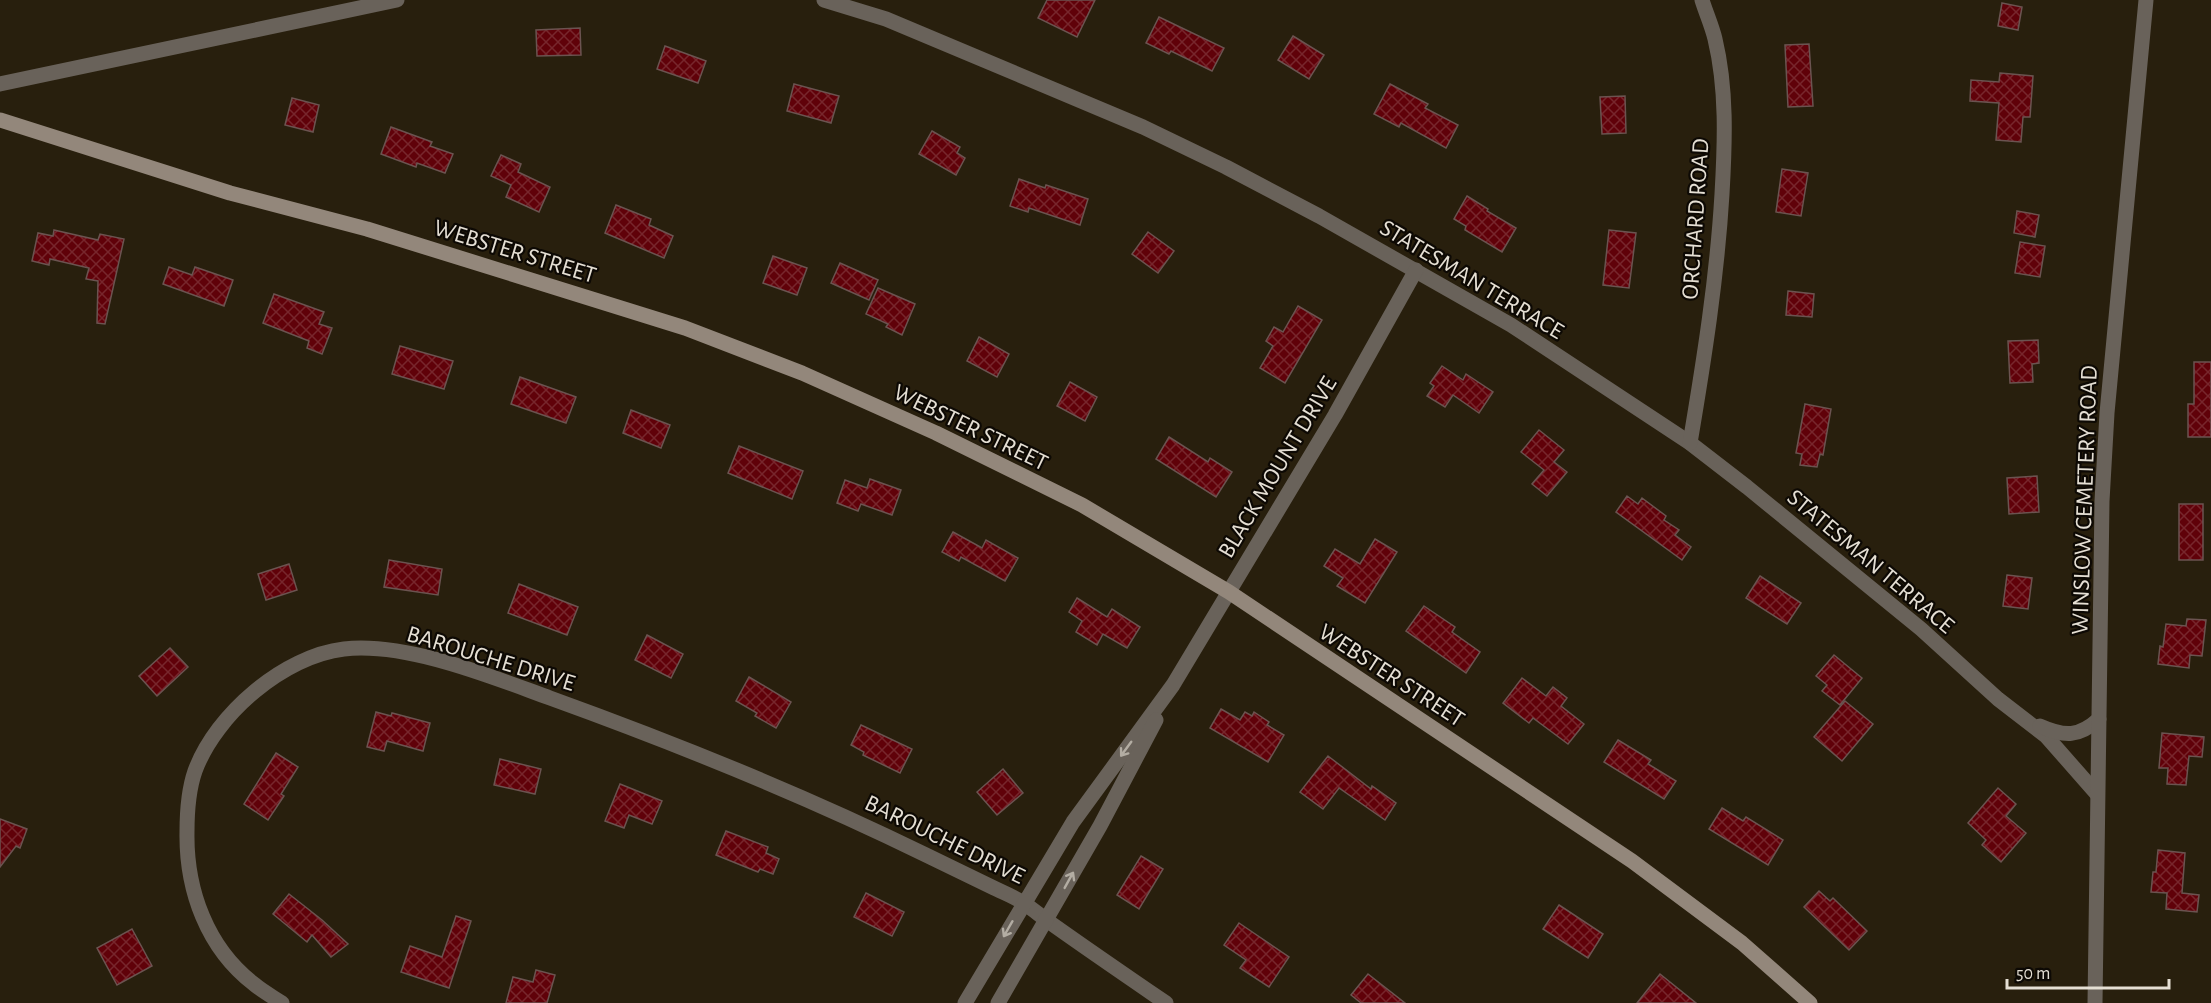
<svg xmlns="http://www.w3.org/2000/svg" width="2211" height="1003" viewBox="0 0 2211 1003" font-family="'Alegreya Sans',sans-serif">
<defs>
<pattern id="building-cross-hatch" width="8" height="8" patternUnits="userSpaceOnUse" patternTransform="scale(1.5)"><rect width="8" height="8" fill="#600109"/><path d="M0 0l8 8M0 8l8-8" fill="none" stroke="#77262c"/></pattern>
</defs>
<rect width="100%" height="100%" fill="#281f0d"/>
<g fill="url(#building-cross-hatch)" stroke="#6b5350" stroke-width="1.5">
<path d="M 1047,0 L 1095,0 L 1077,37 L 1038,18 Z"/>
<path d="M 2002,3 L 2022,7 L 2018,30 L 1998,26 Z"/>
<path d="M 1159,17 L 1224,48 L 1212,71 L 1171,51 L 1169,54 L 1146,43 Z"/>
<path d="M 580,28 L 581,55 L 537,56 L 536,30 Z"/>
<path d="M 1293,36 L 1324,55 L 1309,79 L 1278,60 Z"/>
<path d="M 1809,44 L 1813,106 L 1788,107 L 1785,45 Z"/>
<path d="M 665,46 L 706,61 L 698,83 L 657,69 Z"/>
<path d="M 2000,73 L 2033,76 L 2030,117 L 2023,117 L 2021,142 L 1996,140 L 1999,103 L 1970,101 L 1971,80 L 1999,82 Z"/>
<path d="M 794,84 L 839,96 L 831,123 L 787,111 Z"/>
<path d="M 1390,84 L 1428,104 L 1425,108 L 1458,125 L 1446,148 L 1401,123 L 1399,127 L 1374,114 Z"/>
<path d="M 1625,96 L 1626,133 L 1602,134 L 1600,97 Z"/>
<path d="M 292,98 L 319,105 L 313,132 L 285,125 Z"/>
<path d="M 391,127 L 432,142 L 430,146 L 453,154 L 445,173 L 417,163 L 416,167 L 381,154 Z"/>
<path d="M 932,131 L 960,147 L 957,153 L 965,158 L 956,175 L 919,154 Z"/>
<path d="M 501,155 L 521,164 L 518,172 L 550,187 L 539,212 L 506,197 L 511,185 L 491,176 Z"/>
<path d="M 1782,169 L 1808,173 L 1801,216 L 1776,212 Z"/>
<path d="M 1019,179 L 1045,188 L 1046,185 L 1088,199 L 1080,225 L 1029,208 L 1028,212 L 1010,206 Z"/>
<path d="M 1467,196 L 1488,209 L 1487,211 L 1516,228 L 1502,252 L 1465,230 L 1466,226 L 1454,219 Z"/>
<path d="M 616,205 L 651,219 L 649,225 L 673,236 L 664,258 L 605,233 Z"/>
<path d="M 2017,211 L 2039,215 L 2035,237 L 2014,233 Z"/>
<path d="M 54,230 L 98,240 L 100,234 L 124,239 L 105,324 L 97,323 L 98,281 L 86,279 L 89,268 L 50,259 L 49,265 L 32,261 L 38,233 L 53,236 Z"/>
<path d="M 1609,230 L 1636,233 L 1629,288 L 1603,285 Z"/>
<path d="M 1148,232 L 1174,251 L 1158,273 L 1132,254 Z"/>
<path d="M 2020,242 L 2045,246 L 2040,277 L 2015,273 Z"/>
<path d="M 773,256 L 807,268 L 797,295 L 763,283 Z"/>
<path d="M 840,263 L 878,280 L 869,300 L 831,283 Z"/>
<path d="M 169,267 L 192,275 L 195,267 L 233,280 L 224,306 L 163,284 Z"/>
<path d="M 878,288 L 915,304 L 902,335 L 886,327 L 888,324 L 866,314 Z"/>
<path d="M 1788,291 L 1814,294 L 1812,317 L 1786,315 Z"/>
<path d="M 274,294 L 324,312 L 319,324 L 332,328 L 322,354 L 307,348 L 309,341 L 263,323 Z"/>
<path d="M 1298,306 L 1322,320 L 1285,383 L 1260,368 L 1273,346 L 1266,341 L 1274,327 L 1283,332 Z"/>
<path d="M 979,337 L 1009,354 L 997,377 L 967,361 Z"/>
<path d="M 2038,340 L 2039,363 L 2032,364 L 2033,382 L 2010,383 L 2008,341 Z"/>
<path d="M 400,346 L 453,361 L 444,389 L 392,374 Z"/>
<path d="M 2194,362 L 2211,362 L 2211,437 L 2188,437 L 2188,404 L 2194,404 Z"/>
<path d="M 1442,366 L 1463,380 L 1466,374 L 1493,392 L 1479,413 L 1453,395 L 1445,407 L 1427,396 L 1434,386 L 1430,383 Z"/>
<path d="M 520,377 L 576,397 L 566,423 L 511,404 Z"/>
<path d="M 1070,382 L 1097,397 L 1085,421 L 1057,406 Z"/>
<path d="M 1805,404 L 1831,409 L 1823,455 L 1820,454 L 1817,467 L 1800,465 L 1802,454 L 1796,453 Z"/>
<path d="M 631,410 L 670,425 L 661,448 L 623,433 Z"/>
<path d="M 1539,430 L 1564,450 L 1554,462 L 1567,472 L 1547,496 L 1532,484 L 1544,470 L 1521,452 Z"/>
<path d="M 1169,437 L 1208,462 L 1210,458 L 1232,472 L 1216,497 L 1156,459 Z"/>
<path d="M 739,446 L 803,471 L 792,499 L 728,473 Z"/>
<path d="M 2037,476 L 2039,512 L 2009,514 L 2007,478 Z"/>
<path d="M 870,479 L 901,490 L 892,515 L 861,504 L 858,511 L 837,503 L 845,480 L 867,488 Z"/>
<path d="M 1627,496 L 1638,504 L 1642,498 L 1666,516 L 1664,520 L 1679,530 L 1675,535 L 1691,547 L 1682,560 L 1616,512 Z"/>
<rect x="2179" y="504" width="24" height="56"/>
<path d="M 953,532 L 982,548 L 986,540 L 1018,558 L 1005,581 L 961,557 L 959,561 L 942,552 Z"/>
<path d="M 1375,539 L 1397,552 L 1365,603 L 1337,586 L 1343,578 L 1324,566 L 1335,549 L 1360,564 Z"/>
<path d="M 389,560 L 442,569 L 438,595 L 384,587 Z"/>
<path d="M 289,564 L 297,590 L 266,600 L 258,574 Z"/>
<path d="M 2007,575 L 2032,578 L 2028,609 L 2003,606 Z"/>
<path d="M 1760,576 L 1801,603 L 1787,624 L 1746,598 Z"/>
<path d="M 519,584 L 578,607 L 567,635 L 508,613 Z"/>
<path d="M 1077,598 L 1107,617 L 1112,609 L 1140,627 L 1127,648 L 1103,634 L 1097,645 L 1076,632 L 1082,621 L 1069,612 Z"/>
<path d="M 1424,606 L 1455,627 L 1452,632 L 1480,652 L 1466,673 L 1406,631 Z"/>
<path d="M 2187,619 L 2206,620 L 2202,656 L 2190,655 L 2189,668 L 2158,664 L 2160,646 L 2163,647 L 2166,624 L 2186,626 Z"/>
<path d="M 647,635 L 683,654 L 671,678 L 635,660 Z"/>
<path d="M 170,648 L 188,667 L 157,696 L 139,676 Z"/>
<path d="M 1834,655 L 1862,678 L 1840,705 L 1822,691 L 1827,685 L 1816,676 Z"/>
<path d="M 749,677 L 791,702 L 776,728 L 755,716 L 757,713 L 736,701 Z"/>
<path d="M 1522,678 L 1546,696 L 1553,687 L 1567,698 L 1561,706 L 1584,724 L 1568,744 L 1533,718 L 1529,723 L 1503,703 Z"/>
<path d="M 1845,701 L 1873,724 L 1842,761 L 1814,737 Z"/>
<path d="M 1221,709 L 1240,720 L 1245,712 L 1252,716 L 1254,712 L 1269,722 L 1267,725 L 1284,735 L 1268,762 L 1210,728 Z"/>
<path d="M 376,712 L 391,716 L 392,713 L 430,723 L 423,751 L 387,741 L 384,751 L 367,747 Z"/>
<path d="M 861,725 L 912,749 L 900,773 L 863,755 L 864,752 L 851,745 Z"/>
<path d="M 2162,733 L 2204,737 L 2202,757 L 2189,756 L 2186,785 L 2167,784 L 2168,768 L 2159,768 Z"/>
<path d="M 1618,740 L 1651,760 L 1648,764 L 1676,781 L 1664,799 L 1604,762 Z"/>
<path d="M 276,753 L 298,767 L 281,794 L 284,796 L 268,820 L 244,804 Z"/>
<path d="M 1328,756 L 1371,789 L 1372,786 L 1396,803 L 1385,820 L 1339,788 L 1323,809 L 1300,792 Z"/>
<path d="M 500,759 L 541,769 L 535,794 L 494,785 Z"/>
<path d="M 1003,769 L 1023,793 L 997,815 L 977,792 Z"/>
<path d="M 620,784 L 662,801 L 652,824 L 629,815 L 624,828 L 605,821 Z"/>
<path d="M 1998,788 L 2016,804 L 2006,816 L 2026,833 L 2001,862 L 1982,845 L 1986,840 L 1968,823 Z"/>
<path d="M 1722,808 L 1743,821 L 1746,817 L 1783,840 L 1768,865 L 1709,829 Z"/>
<path d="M 0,819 L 27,829 L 20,848 L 16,846 L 0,867 Z"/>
<path d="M 726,831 L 768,847 L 766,853 L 779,859 L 773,874 L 760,869 L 758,872 L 716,855 Z"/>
<path d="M 2158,850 L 2185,853 L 2182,893 L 2199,895 L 2197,912 L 2166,909 L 2167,893 L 2151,892 L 2153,872 L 2156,872 Z"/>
<path d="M 1141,856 L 1163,869 L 1139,909 L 1117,895 Z"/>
<path d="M 1819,891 L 1830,901 L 1833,898 L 1867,931 L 1849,950 L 1804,907 Z"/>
<path d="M 866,893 L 904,912 L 892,936 L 854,917 Z"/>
<path d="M 289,894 L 322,920 L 348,944 L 331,957 L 312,935 L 307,942 L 273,914 Z"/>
<path d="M 1559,905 L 1603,934 L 1588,958 L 1543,929 Z"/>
<path d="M 456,916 L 471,921 L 449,988 L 401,972 L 410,946 L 442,957 Z"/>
<path d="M 1239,923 L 1289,957 L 1269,987 L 1240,968 L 1246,960 L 1224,945 Z"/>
<path d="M 132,929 L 152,966 L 117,985 L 97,948 Z"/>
<path d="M 536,970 L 555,975 L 547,1003 L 506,1003 L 513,977 L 533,982 Z"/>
<path d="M 1368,974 L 1405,1003 L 1361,1003 L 1351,995 Z"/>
<path d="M 1660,974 L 1696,1003 L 1637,1003 Z"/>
</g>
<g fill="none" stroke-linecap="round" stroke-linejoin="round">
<g stroke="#69625a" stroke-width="15">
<path d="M 824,0 L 886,19 L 1143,127 L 1226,167 L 1319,216 L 1511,325 L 1690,443 L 1747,487 L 1921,629 L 1998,699 L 2046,736 L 2097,794"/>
<path d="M 0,84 L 397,0"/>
<path d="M 1690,443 C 1704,360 1717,278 1722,194 C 1725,142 1727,89 1715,39 C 1712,26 1706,13 1702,0"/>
<path d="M 2040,726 C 2065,737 2079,737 2099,719"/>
<path d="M 282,1003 C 273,997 262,991 254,984 C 207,948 186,890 187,832 C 187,811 188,791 195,771 C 216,714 284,656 344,649 C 407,642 492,677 550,698 C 680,745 802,794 926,855 C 949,866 971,877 994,888 C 1004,893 1015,897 1025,904 C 1034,910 1043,918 1052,924 C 1090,951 1128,977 1166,1003"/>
<path d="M 965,1003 L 1073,822 L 1173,685 L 1335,415 L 1416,270"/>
<path d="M 998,1003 L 1100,826 L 1156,720"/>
<path d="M 2095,1003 L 2102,501 L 2107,413 L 2146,0"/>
</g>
<path stroke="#93877b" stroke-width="15" d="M 0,120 L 230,193 L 367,229 L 685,328 L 802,373 L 936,433 L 1082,505 L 1229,592 L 1632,861 L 1742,943 L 1810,1003"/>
</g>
<defs><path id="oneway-shaft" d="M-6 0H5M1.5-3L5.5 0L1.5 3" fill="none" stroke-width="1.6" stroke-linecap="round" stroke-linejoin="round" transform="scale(1.5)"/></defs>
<g stroke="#b3ada3">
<use href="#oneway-shaft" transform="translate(1126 749) rotate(126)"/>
<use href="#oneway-shaft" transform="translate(1069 880) rotate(-61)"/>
<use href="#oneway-shaft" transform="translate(1008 929) rotate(120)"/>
</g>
<g text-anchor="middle" stroke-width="4.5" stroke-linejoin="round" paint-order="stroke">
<g font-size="24" fill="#e5dfd4" stroke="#0d0904">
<text transform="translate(1695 219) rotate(-86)" y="8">ORCHARD ROAD</text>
<text transform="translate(515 251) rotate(17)" y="8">WEBSTER STREET</text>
<text transform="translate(1472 279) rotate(31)" y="8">STATESMAN TERRACE</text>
<text transform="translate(971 427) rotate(26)" y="8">WEBSTER STREET</text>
<text transform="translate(1277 467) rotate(-59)" y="8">BLACK MOUNT DRIVE</text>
<text transform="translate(2084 500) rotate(-88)" y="8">WINSLOW CEMETERY ROAD</text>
<text transform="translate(1871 561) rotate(40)" y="8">STATESMAN TERRACE</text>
<text transform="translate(491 658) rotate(17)" y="8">BAROUCHE DRIVE</text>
<text transform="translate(1392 675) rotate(33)" y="8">WEBSTER STREET</text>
<text transform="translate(945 839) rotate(26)" y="8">BAROUCHE DRIVE</text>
</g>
</g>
<path d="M2007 979v9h162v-9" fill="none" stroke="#e5dfd4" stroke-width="3"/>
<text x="2016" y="979" font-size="18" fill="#e5dfd4" stroke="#0d0904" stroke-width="4.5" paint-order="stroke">50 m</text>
</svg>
